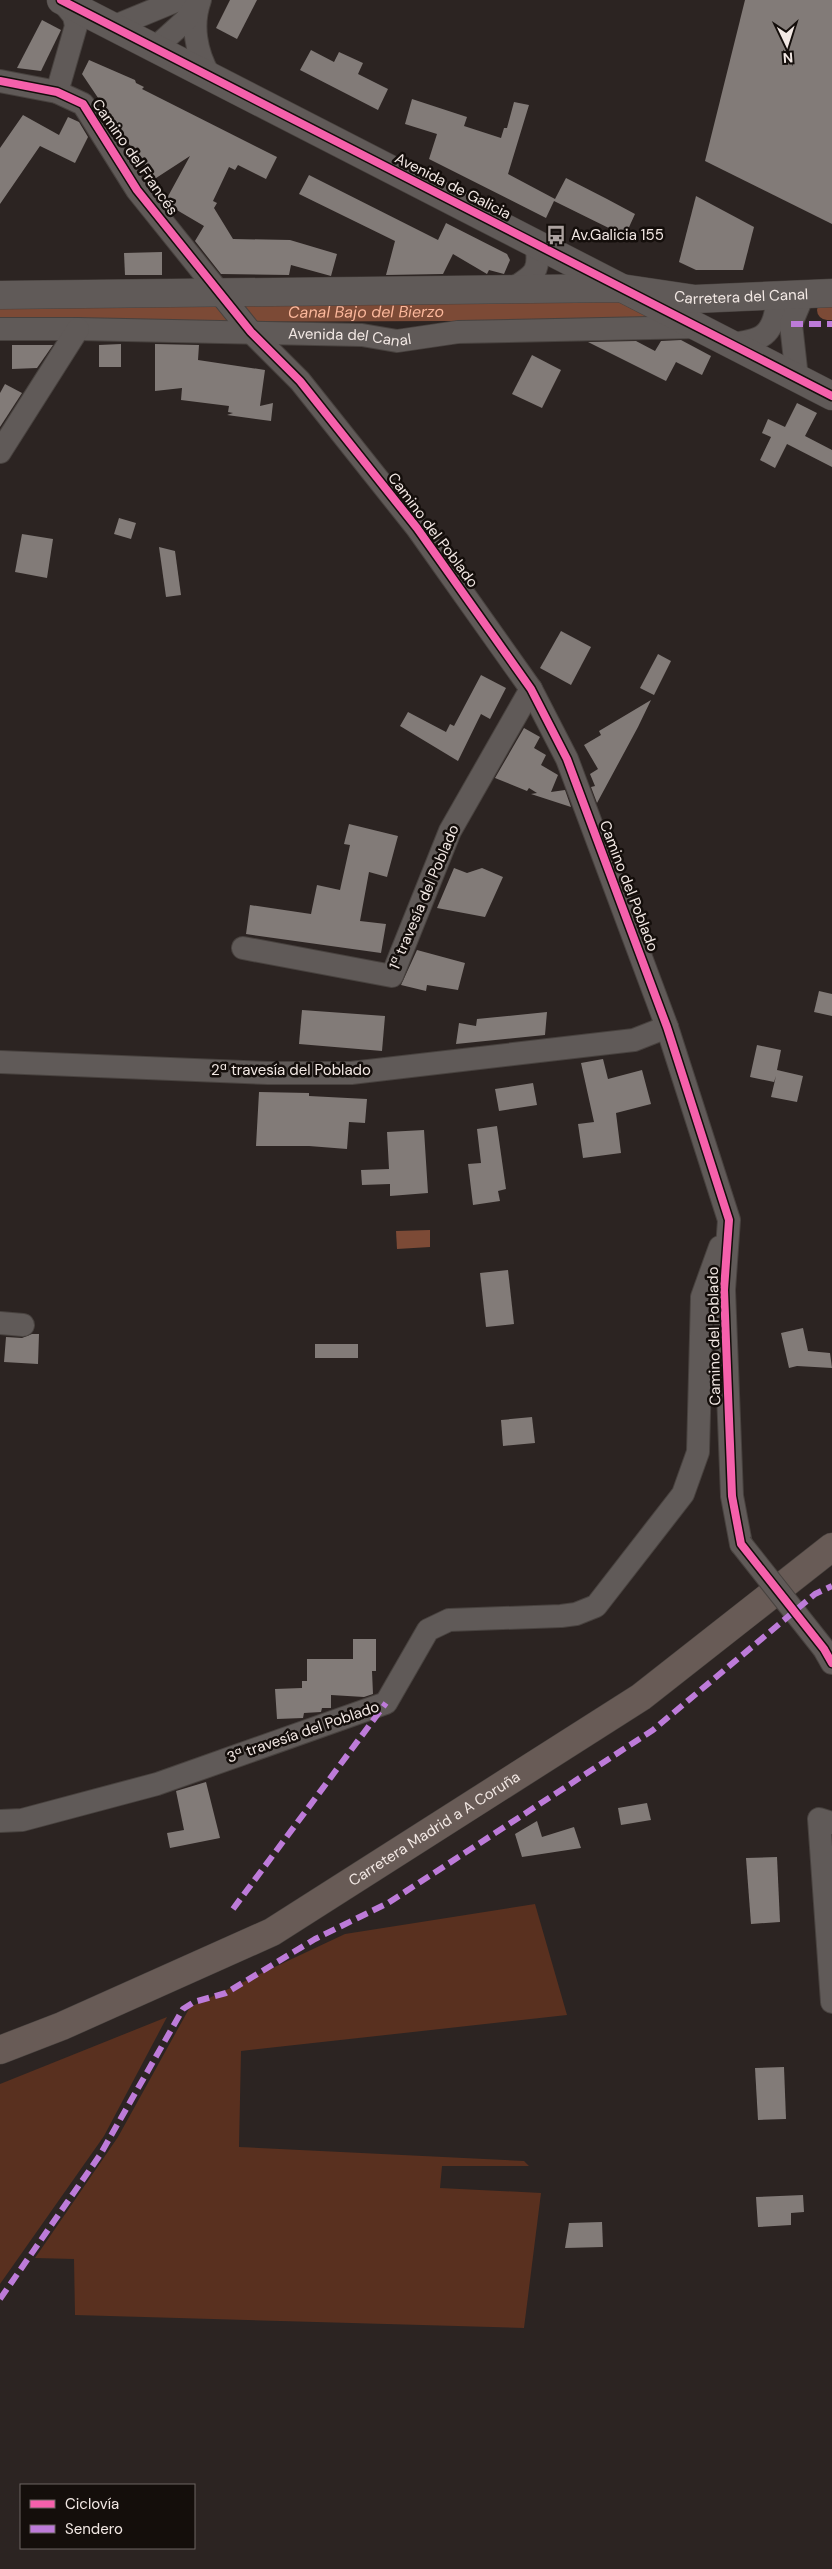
<svg xmlns="http://www.w3.org/2000/svg" width="832" height="2569" viewBox="0 0 832 2569" font-family="'DM Sans',sans-serif">
<rect width="100%" height="100%" fill="#2c2422"/>
<g fill="#59301f">
<path d="M 535,1904 L 567,2015 L 241,2051 L 239,2147 L 524,2161 L 529,2166 L 442,2166 L 440,2188 L 541,2193 L 524,2328 L 75,2315 L 74,2259 L 35,2258 L 118,2137 L 190,2007 L 345,1934 Z"/>
<path d="M 167,2017 L 104,2136 L 0,2284 L 0,2084 Z"/>
</g>
<path fill="#7c4a36" d="M 430,1230 L 430,1247 L 397,1249 L 396,1231 Z"/>
<g fill="none" stroke-linecap="round" stroke-linejoin="round">
<g stroke="#7c4a36" stroke-width="20">
<path d="M 827,310 L 832,310"/>
<path id="s1" d="M 0,313 L 663,310"/>
</g>
</g>
<g fill="#827b78">
<path d="M 230,0 L 257,0 L 237,39 L 216,28 Z"/>
<path d="M 745,0 L 832,0 L 832,224 L 705,161 Z"/>
<path d="M 42,20 L 61,30 L 41,71 L 17,68 Z"/>
<path d="M 311,50 L 334,62 L 339,52 L 363,63 L 358,74 L 388,89 L 378,110 L 300,70 Z"/>
<path d="M 89,60 L 135,80 L 136,83 L 144,87 L 142,89 L 277,157 L 266,179 L 238,165 L 235,170 L 229,167 L 213,201 L 217,203 L 214,208 L 233,239 L 290,240 L 337,254 L 331,276 L 291,265 L 289,275 L 221,274 L 195,241 L 204,226 L 170,206 L 166,200 L 190,156 L 153,180 L 144,167 L 146,162 L 131,147 L 82,74 Z"/>
<path d="M 412,99 L 467,117 L 464,126 L 501,138 L 504,128 L 507,128 L 514,102 L 529,105 L 508,174 L 555,199 L 566,178 L 607,199 L 635,214 L 625,236 L 554,201 L 546,218 L 429,159 L 437,134 L 405,124 Z"/>
<path d="M 23,115 L 59,135 L 68,117 L 79,122 L 88,137 L 75,163 L 40,146 L 0,204 L 0,148 Z"/>
<path d="M 309,175 L 438,240 L 446,223 L 507,254 L 510,260 L 504,274 L 489,270 L 487,274 L 453,254 L 443,274 L 386,275 L 395,241 L 299,194 Z"/>
<path d="M 696,196 L 754,227 L 743,270 L 696,270 L 679,262 Z"/>
<path d="M 162,252 L 162,275 L 125,275 L 124,253 Z"/>
<path d="M 681,340 L 711,356 L 702,375 L 676,362 L 666,381 L 588,342 L 636,341 L 655,351 L 661,341 Z"/>
<path d="M 121,344 L 121,367 L 99,367 L 99,345 Z"/>
<path d="M 155,344 L 199,345 L 198,360 L 265,370 L 260,406 L 273,403 L 271,421 L 227,415 L 233,413 L 228,412 L 229,406 L 181,400 L 182,388 L 155,391 Z"/>
<path d="M 12,345 L 53,345 L 37,368 L 12,369 Z"/>
<path d="M 532,355 L 561,370 L 542,408 L 512,394 Z"/>
<path d="M 5,384 L 22,393 L 0,427 L 0,393 Z"/>
<path d="M 797,403 L 817,413 L 805,436 L 832,450 L 832,467 L 787,444 L 775,468 L 760,460 L 771,437 L 762,433 L 768,419 L 785,427 Z"/>
<path d="M 119,518 L 136,523 L 131,539 L 114,534 Z"/>
<path d="M 22,534 L 53,539 L 47,578 L 15,572 Z"/>
<path d="M 159,547 L 175,551 L 181,595 L 166,597 Z"/>
<path d="M 561,631 L 591,647 L 571,685 L 540,668 Z"/>
<path d="M 658,654 L 671,661 L 654,695 L 640,688 Z"/>
<path d="M 481,675 L 506,688 L 490,719 L 481,714 L 458,761 L 400,726 L 408,712 L 446,732 L 450,724 L 454,726 Z"/>
<path d="M 651,700 L 638,727 L 597,803 L 591,787 L 595,786 L 590,774 L 598,769 L 584,745 L 601,735 L 599,731 Z"/>
<path d="M 524,728 L 540,737 L 534,748 L 546,755 L 541,765 L 558,775 L 551,792 L 565,790 L 571,807 L 531,794 L 537,793 L 529,788 L 527,791 L 495,778 Z"/>
<path d="M 349,824 L 398,836 L 387,877 L 369,872 L 360,921 L 386,924 L 381,953 L 246,934 L 250,905 L 311,914 L 317,885 L 340,890 L 350,845 L 344,844 Z"/>
<path d="M 454,868 L 467,873 L 482,868 L 503,877 L 485,917 L 437,908 Z"/>
<path d="M 417,950 L 465,963 L 458,990 L 427,985 L 426,991 L 401,985 Z"/>
<path d="M 819,991 L 832,994 L 832,1016 L 814,1012 Z"/>
<path d="M 302,1010 L 385,1016 L 382,1051 L 299,1044 Z"/>
<path d="M 547,1012 L 545,1035 L 456,1044 L 459,1023 L 476,1026 L 477,1019 Z"/>
<path d="M 757,1045 L 781,1050 L 777,1070 L 803,1076 L 797,1102 L 771,1097 L 776,1076 L 774,1082 L 750,1077 Z"/>
<path d="M 603,1059 L 608,1079 L 642,1070 L 651,1104 L 616,1113 L 621,1153 L 583,1158 L 578,1124 L 594,1122 L 581,1063 Z"/>
<path d="M 533,1083 L 537,1105 L 499,1111 L 495,1089 Z"/>
<path d="M 259,1092 L 309,1093 L 309,1096 L 367,1099 L 365,1123 L 349,1122 L 347,1149 L 309,1146 L 256,1146 Z"/>
<path d="M 497,1126 L 506,1189 L 498,1191 L 500,1201 L 473,1205 L 468,1164 L 481,1163 L 477,1129 Z"/>
<path d="M 424,1130 L 428,1193 L 390,1196 L 390,1184 L 362,1185 L 361,1170 L 389,1169 L 387,1132 Z"/>
<path d="M 508,1270 L 514,1324 L 486,1327 L 480,1273 Z"/>
<path d="M 803,1328 L 808,1351 L 830,1353 L 832,1368 L 797,1366 L 789,1368 L 781,1333 Z"/>
<path d="M 32,1334 L 39,1334 L 38,1364 L 4,1362 L 6,1337 L 22,1338 Z"/>
<rect x="315" y="1344" width="43" height="14"/>
<path d="M 532,1417 L 535,1443 L 503,1446 L 501,1420 Z"/>
<path d="M 353,1639 L 376,1639 L 376,1671 L 372,1671 L 373,1694 L 364,1697 L 331,1695 L 331,1708 L 322,1708 L 321,1712 L 304,1713 L 303,1718 L 277,1719 L 275,1689 L 302,1688 L 302,1681 L 307,1681 L 307,1659 L 353,1659 Z"/>
<path d="M 206,1782 L 220,1838 L 170,1848 L 167,1833 L 184,1830 L 176,1791 Z"/>
<path d="M 647,1803 L 651,1820 L 621,1825 L 618,1808 Z"/>
<path d="M 537,1821 L 542,1837 L 574,1827 L 581,1848 L 522,1857 L 515,1834 Z"/>
<path d="M 777,1857 L 780,1922 L 751,1924 L 746,1858 Z"/>
<path d="M 784,2067 L 786,2119 L 758,2120 L 755,2068 Z"/>
<path d="M 803,2195 L 804,2212 L 791,2213 L 791,2225 L 758,2227 L 756,2197 Z"/>
<path d="M 602,2222 L 603,2247 L 565,2248 L 569,2223 Z"/>
</g>
<g fill="none" stroke-linecap="round" stroke-linejoin="round">
<defs>
<g id="street">
<path d="M 200,0 C 191,25 196,52 209,75"/>
<path d="M 115,26 L 178,0"/>
<path d="M 155,48 L 186,20 L 199,1"/>
<path d="M 0,81 L 57,92 L 83,104 L 137,190 L 251,332 L 300,381 L 417,528 L 531,689 L 567,759 L 667,1027 L 729,1220 L 724,1290 L 732,1496 L 741,1544"/>
<path d="M 57,92 L 76,26 L 74,16 L 61,0"/>
<path d="M 512,289 C 534,275 541,272 536,244"/>
<path id="s2" d="M 0,329 L 78,329 L 362,335 L 397,341 L 458,332 L 698,327"/>
<path d="M 730,344 C 761,341 774,336 777,302 L 772,295"/>
<path d="M 797,378 L 791,324 L 804,293"/>
<path d="M 0,452 L 78,329"/>
<path d="M 243,948 L 392,976 L 450,831 L 531,689"/>
<path d="M 0,1062 L 268,1073 L 351,1073 L 634,1040 L 667,1027"/>
<path d="M 0,1323 L 23,1325"/>
<path d="M 824,1649 L 832,1663"/>
<path d="M 0,1821 L 22,1820 L 157,1784 L 386,1703 L 428,1630 L 449,1620 L 561,1616 L 576,1614 L 596,1606 L 683,1494 L 698,1452 L 702,1297 L 720,1247"/>
<path d="M 832,1823 L 819,1819 L 832,2002"/>
</g>
<g id="secondary">
<path d="M 61,0 L 832,396"/>
<path id="s3" d="M 0,295 L 621,288 L 695,299 L 832,293"/>
</g>
<g id="highway">
<path id="s4" d="M 0,2050 L 62,2026 L 272,1932 L 641,1697 L 832,1547"/>
</g>
</defs>
<use href="#street" stroke="#48423f" stroke-width="24"/>
<use href="#secondary" stroke="#48423f" stroke-width="29"/>
<use href="#highway" stroke="#48423f" stroke-width="29"/>
<use href="#street" stroke="#605a58" stroke-width="22"/>
<use href="#secondary" stroke="#605a58" stroke-width="28"/>
<use href="#highway" stroke="#685b56" stroke-width="28"/>
<defs>
<path id="street-bridge" d="M 741,1544 L 824,1649"/>
</defs>
<use href="#street-bridge" stroke="#48423f" stroke-width="24" stroke-linecap="butt"/>
<use href="#street-bridge" stroke="#605a58" stroke-width="22"/>
<g stroke="#bd7bd9" stroke-width="6" stroke-dasharray="12 6" stroke-linecap="butt">
<path d="M 791,324 L 832,324"/>
<path d="M 233,1909 L 386,1703"/>
<path d="M 0,2299 L 100,2155 L 183,2009 L 194,2002 L 226,1993 L 315,1939 L 388,1903 L 653,1730 L 815,1594 L 832,1586"/>
</g>
<defs>
<g id="cycleway">
<path d="M 61,0 L 832,396"/>
<path d="M 0,81 L 57,92 L 83,104 L 137,190 L 251,332 L 300,381 L 417,528 L 531,689 L 567,759 L 667,1027 L 729,1220 L 724,1290 L 732,1496 L 741,1544 L 824,1649 L 832,1663"/>
</g>
</defs>
<use href="#cycleway" stroke="#140e0b" stroke-width="11"/>
<use href="#cycleway" stroke="#f560ab" stroke-width="8"/>
</g>
<defs>
<symbol id="bus-bare" viewBox="-9 -9 18 18"><path d="M-5-6H5V4H4V6H2V4H-2V6H-4V4H-5ZM-3.5-4V0h7V-4ZM-3.5 1.2v1.5H-2V1.2ZM2 1.2v1.5H3.5V1.2Z" fill="#ada3a0" stroke="#140e0b" stroke-width="2.5" paint-order="stroke"/></symbol>
</defs>
<g fill-rule="evenodd">
<use href="#bus-bare" x="542" y="221" width="28" height="28"/>
</g>
<g text-anchor="middle" stroke-width="5" stroke-linejoin="round" paint-order="stroke">
<g font-size="15" fill="#f2e8e4" stroke="#140e0b">
<text transform="translate(135 157) rotate(55)" y="5">Camino del Francés</text>
<text transform="translate(453 186) rotate(27)" y="5">Avenida de Galicia</text>
<text dy="5" stroke="none"><textPath href="#s3" startOffset="742">Carretera del Canal</textPath></text>
<text dy="5" stroke="none"><textPath href="#s2" startOffset="350">Avenida del Canal</textPath></text>
<text transform="translate(433 530) rotate(53)" y="5">Camino del Poblado</text>
<text transform="translate(629 886) rotate(69)" y="5">Camino del Poblado</text>
<text transform="translate(424 897) rotate(-67)" y="5">1ª travesía del Poblado</text>
<text x="291" y="1075">2ª travesía del Poblado</text>
<text transform="translate(714 1336) rotate(-91)" y="5">Camino del Poblado</text>
<text transform="translate(303 1732) rotate(-19)" y="5">3ª travesía del Poblado</text>
<text dy="5" stroke="none"><textPath href="#s4" startOffset="489">Carretera Madrid a A Coruña</textPath></text>
</g>
<g font-size="15" fill="#f2e8e4" stroke="#140e0b" text-anchor="start">
<text x="571" y="240">Av.Galicia 155</text>
</g>
<g font-size="16" font-style="italic" fill="#fbb79b" stroke="#140e0b">
<text dy="6" stroke="none"><textPath href="#s1" startOffset="366">Canal Bajo del Bierzo</textPath></text>
</g>
</g>
<rect x="20" y="2484" width="175" height="65" fill="#140e0b" stroke="#6d6562"/>
<rect x="30" y="2500" width="25" height="8" fill="#f560ab" stroke="#6d6562"/>
<text x="65" y="2509" font-size="15" fill="#f2e8e4">Ciclovía</text>
<rect x="30" y="2525" width="25" height="8" fill="#bd7bd9" stroke="#6d6562"/>
<text x="65" y="2534" font-size="15" fill="#f2e8e4">Sendero</text>
<g transform="translate(787 45) rotate(176)" stroke="#140e0b" stroke-width="4" paint-order="stroke">
<path d="M0-4L9 19L0 12L-9 19Z" fill="#f2e8e4"/>
<text y="-8" font-size="14" font-weight="bold" text-anchor="middle" fill="#f2e8e4">N</text>
</g>
</svg>
